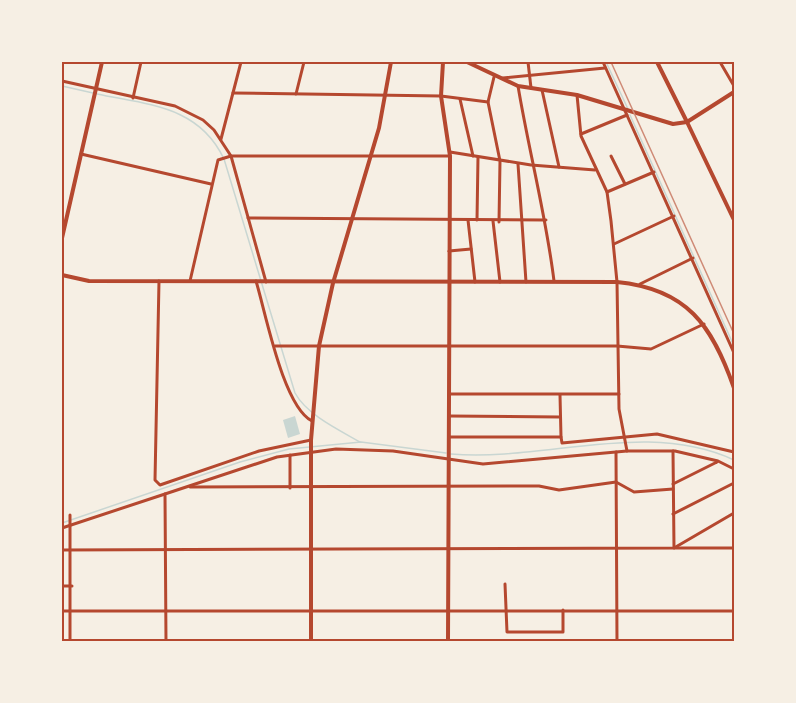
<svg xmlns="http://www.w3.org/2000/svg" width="796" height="703" viewBox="0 0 796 703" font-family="'Zilla Slab',serif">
<rect width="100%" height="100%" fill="#f6efe4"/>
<path fill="#c9d6d2" d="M 295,416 L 300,434 L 288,438 L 283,420 Z"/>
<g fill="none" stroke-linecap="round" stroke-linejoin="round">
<g stroke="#c9d6d2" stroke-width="1.5">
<path d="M 606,62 L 628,109"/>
<path d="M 62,86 L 93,93"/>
<path d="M 97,94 C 149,105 199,106 224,159 L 295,393 C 307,415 339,430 360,442"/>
<path d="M 630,115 L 734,346"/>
<path d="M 451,454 C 544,462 646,419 734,460"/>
<path d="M 62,523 L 240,462 L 289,449 L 361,442 L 446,453"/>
</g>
<g stroke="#b5482f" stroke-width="3">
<path d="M 528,62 L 531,88"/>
<path d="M 603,62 L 734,353"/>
<path d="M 720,62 L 734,86"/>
<path d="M 494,77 L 488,102 L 500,161 L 499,222"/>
<path d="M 503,78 L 605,68"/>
<path d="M 62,81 L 175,106 L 203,120 L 214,130 L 231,156 L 266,282"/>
<path d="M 518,86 C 529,152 546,215 554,281"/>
<path d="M 542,90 L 559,167"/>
<path d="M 233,93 L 441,96 L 488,102"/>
<path d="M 296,94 L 304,62"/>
<path d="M 577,95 L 581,136 L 607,192 L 611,221 L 617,282 L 619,409 L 627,451"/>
<path d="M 133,98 L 141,62"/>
<path d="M 460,99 L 473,156"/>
<path d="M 581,134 L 627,115"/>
<path d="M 221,139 L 241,62"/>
<path d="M 450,152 L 531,165 L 595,170"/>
<path d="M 81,154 L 211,184"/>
<path d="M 611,156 L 625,184"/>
<path d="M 518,164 L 526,282"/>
<path d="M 607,192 L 654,172"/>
<path d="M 248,218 L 546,220"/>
<path d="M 468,220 L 475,282"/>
<path d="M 477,220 L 478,157"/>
<path d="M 493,221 L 500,282"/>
<path d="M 614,244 L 674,216"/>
<path d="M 449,251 L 471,249"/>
<path d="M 159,281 L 155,480 L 160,485 L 259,451 L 311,440"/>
<path d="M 190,281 L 218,160 L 231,156 L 450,156"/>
<path d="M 256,281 C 266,314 283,406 312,421"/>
<path d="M 640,284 L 693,258"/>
<path d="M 275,346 L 617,346 L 651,349 L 704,324"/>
<path d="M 450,394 L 619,394"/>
<path d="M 449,416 L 560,417"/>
<path d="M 449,437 L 561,437 L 560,395"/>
<path d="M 561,437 L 562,443 L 657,434 L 734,452"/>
<path d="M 673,451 L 674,548 L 734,548"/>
<path d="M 616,452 L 617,642"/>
<path d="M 673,484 L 717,462"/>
<path d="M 190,487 L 539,486 L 559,490 L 616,482 L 634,492 L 673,489"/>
<path d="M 290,488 L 290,455"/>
<path d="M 673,514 L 734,483"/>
<path d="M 70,515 L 70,642"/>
<path d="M 62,528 L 165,494"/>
<path d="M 62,550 L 674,548 L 734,513"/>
<path d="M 505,584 L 507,632 L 563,632 L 563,610"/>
<path d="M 62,586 L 72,586"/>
<path d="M 62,611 L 734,611"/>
<path d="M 166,642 L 165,494 L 277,457 L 336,449 L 393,451 L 483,464 L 627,451 L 675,451 L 718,461 L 734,469"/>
</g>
<g stroke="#b5482f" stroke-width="4">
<path d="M 443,62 L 441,96 L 450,156 L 448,642"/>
<path d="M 657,62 L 687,122 L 734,92"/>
<path d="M 62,238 L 102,62"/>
<path d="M 62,275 L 89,281 L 617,282 C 687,289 712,325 734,388"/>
<path d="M 311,642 L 311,440 L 319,346 L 333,283 L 379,128 L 391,62"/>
</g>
<path stroke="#b5482f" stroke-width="4" d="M 467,62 L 518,86 L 577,95 L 673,124 L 687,122 L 734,220"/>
<path stroke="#cf8b77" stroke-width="1.5" d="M 611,62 L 734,334"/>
</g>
<rect width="796" height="703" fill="none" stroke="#f6efe4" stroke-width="126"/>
<rect x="63" y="63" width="670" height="577" fill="none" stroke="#b5482f" stroke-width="2"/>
</svg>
